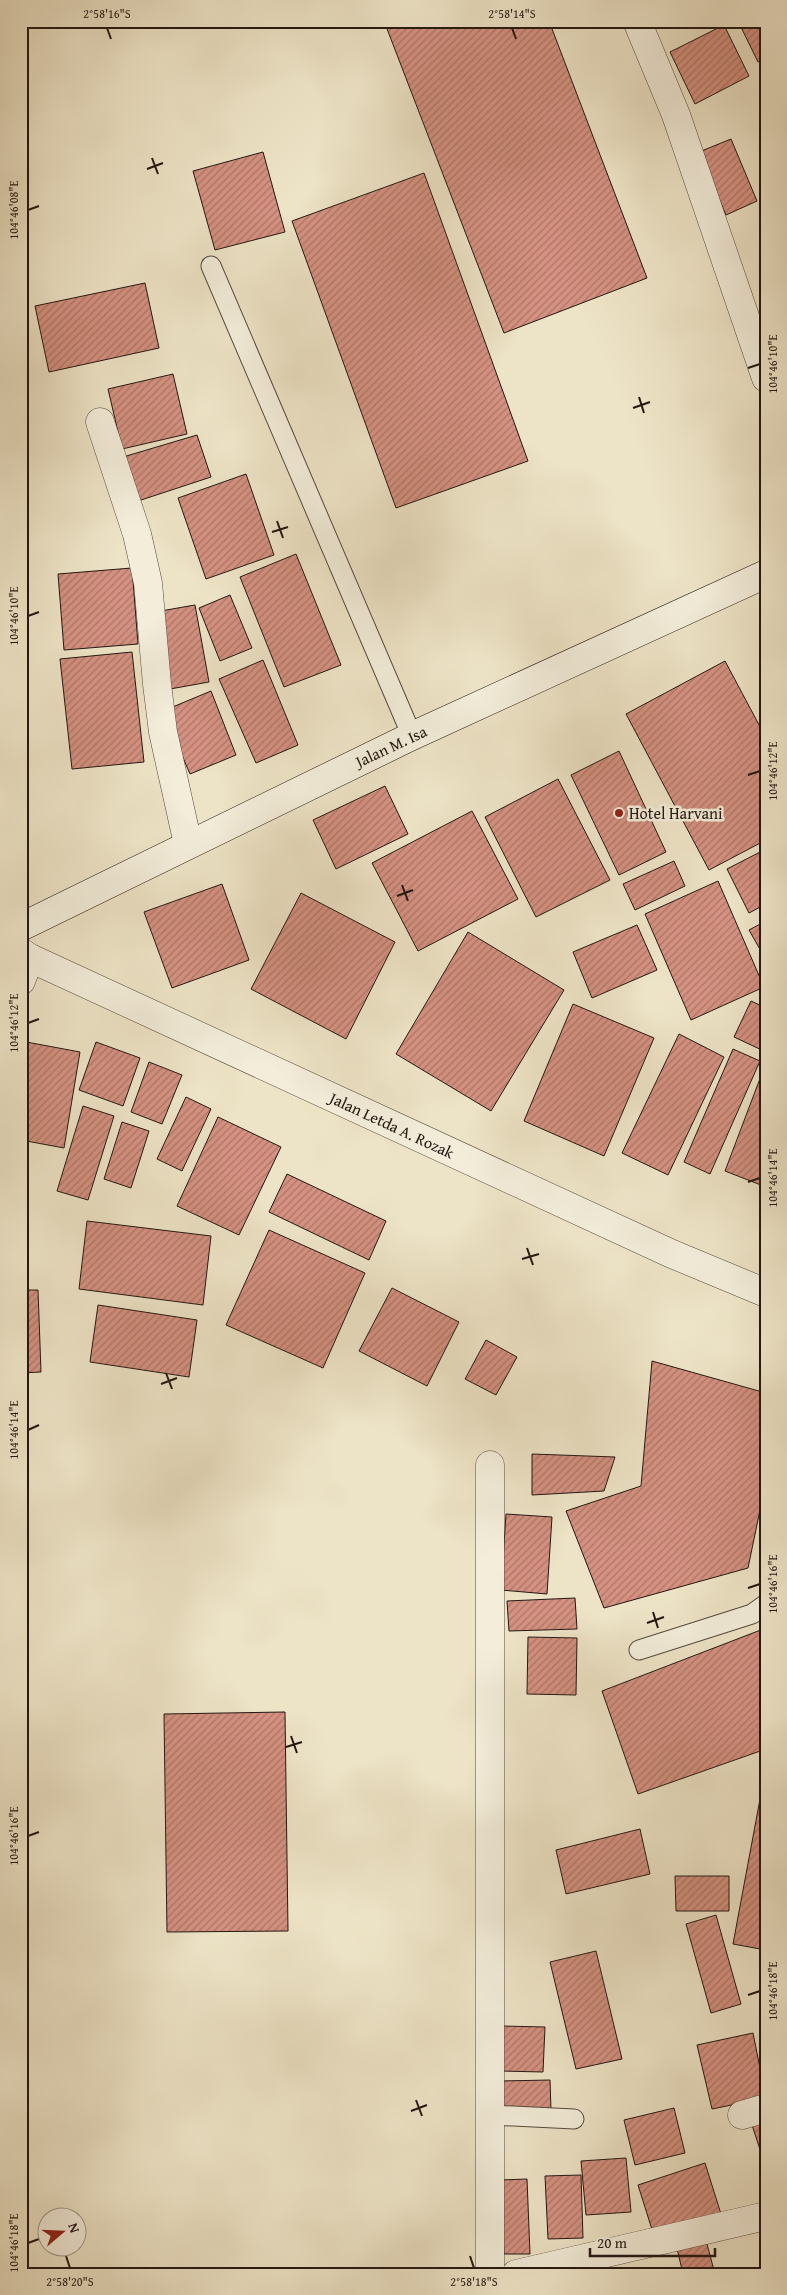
<svg xmlns="http://www.w3.org/2000/svg" width="787" height="2295" viewBox="0 0 787 2295" font-family="'Gentium Book Plus',serif">
<defs>
<pattern id="building-hatch" width="6" height="6" patternUnits="userSpaceOnUse" patternTransform="scale(1.25)"><rect width="6" height="6" fill="#d59181"/><path d="M-1 1l2-2M0 6l6-6M5 7l2-2" fill="none" stroke="#ac7568"/></pattern>
</defs>
<rect width="100%" height="100%" fill="#ede3c6"/>
<filter id="stains"><feTurbulence type="fractalNoise" baseFrequency=".004" numOctaves="4"/><feColorMatrix values="0 0 0 0 .2 0 0 0 0 .09 0 0 0 0 .02 0 0 0 .5 -.17"/></filter>
<radialGradient id="worn" r=".72"><stop offset=".6" stop-color="#630" stop-opacity="0"/><stop offset="1" stop-color="#630" stop-opacity=".3"/></radialGradient>
<g fill="url(#building-hatch)" stroke="#231711">
<path d="M 384,21 L 549,21 L 647,278 L 504,333 Z"/>
<path d="M 738,21 L 766,21 L 766,58 L 758,62 Z"/>
<path d="M 724,25 L 749,76 L 695,104 L 670,52 Z"/>
<path d="M 731,139 L 757,201 L 726,215 L 699,152 Z"/>
<path d="M 263,152 L 285,232 L 215,250 L 193,171 Z"/>
<path d="M 424,173 L 528,461 L 396,508 L 292,221 Z"/>
<path d="M 145,283 L 159,348 L 49,372 L 35,306 Z"/>
<path d="M 173,374 L 187,434 L 122,449 L 108,389 Z"/>
<path d="M 197,435 L 211,477 L 135,502 L 123,457 Z"/>
<path d="M 246,474 L 274,555 L 206,579 L 178,498 Z"/>
<path d="M 296,554 L 341,665 L 284,687 L 240,577 Z"/>
<path d="M 132,568 L 138,644 L 64,650 L 58,574 Z"/>
<path d="M 230,595 L 252,648 L 220,661 L 199,608 Z"/>
<path d="M 195,605 L 209,682 L 170,689 L 155,612 Z"/>
<path d="M 132,652 L 144,762 L 72,769 L 60,659 Z"/>
<path d="M 263,660 L 298,745 L 256,763 L 219,679 Z"/>
<path d="M 725,661 L 766,738 L 766,840 L 709,870 L 626,714 Z"/>
<path d="M 211,691 L 236,755 L 190,774 L 163,711 Z"/>
<path d="M 619,751 L 666,852 L 619,875 L 571,775 Z"/>
<path d="M 558,779 L 610,880 L 536,917 L 485,817 Z"/>
<path d="M 385,786 L 408,834 L 336,869 L 313,820 Z"/>
<path d="M 472,811 L 518,899 L 418,951 L 372,863 Z"/>
<path d="M 766,849 L 766,904 L 749,913 L 727,869 Z"/>
<path d="M 674,861 L 685,886 L 635,910 L 623,884 Z"/>
<path d="M 718,881 L 764,987 L 691,1020 L 645,914 Z"/>
<path d="M 222,884 L 249,960 L 172,988 L 144,912 Z"/>
<path d="M 301,893 L 395,942 L 346,1039 L 251,989 Z"/>
<path d="M 766,921 L 766,960 L 749,930 Z"/>
<path d="M 637,925 L 657,970 L 592,998 L 573,952 Z"/>
<path d="M 468,932 L 564,990 L 491,1111 L 396,1054 Z"/>
<path d="M 751,1001 L 766,1008 L 766,1052 L 734,1037 Z"/>
<path d="M 573,1004 L 654,1038 L 604,1156 L 524,1121 Z"/>
<path d="M 679,1034 L 724,1057 L 668,1175 L 622,1153 Z"/>
<path d="M 21,1041 L 80,1052 L 64,1148 L 21,1140 Z"/>
<path d="M 96,1042 L 140,1058 L 123,1106 L 79,1090 Z"/>
<path d="M 733,1049 L 760,1061 L 710,1174 L 684,1162 Z"/>
<path d="M 149,1062 L 182,1075 L 162,1124 L 131,1112 Z"/>
<path d="M 764,1068 L 766,1069 L 766,1187 L 725,1171 Z"/>
<path d="M 186,1097 L 211,1109 L 182,1171 L 157,1159 Z"/>
<path d="M 83,1106 L 114,1116 L 88,1200 L 57,1191 Z"/>
<path d="M 218,1117 L 281,1147 L 239,1235 L 177,1206 Z"/>
<path d="M 122,1122 L 149,1131 L 131,1188 L 104,1179 Z"/>
<path d="M 287,1174 L 386,1221 L 369,1260 L 269,1212 Z"/>
<path d="M 87,1221 L 211,1236 L 203,1305 L 79,1289 Z"/>
<path d="M 269,1230 L 365,1273 L 323,1368 L 226,1325 Z"/>
<path d="M 392,1288 L 459,1322 L 427,1386 L 359,1351 Z"/>
<path d="M 21,1290 L 38,1290 L 41,1372 L 21,1373 Z"/>
<path d="M 98,1305 L 197,1320 L 189,1377 L 90,1362 Z"/>
<path d="M 486,1340 L 517,1357 L 496,1395 L 465,1379 Z"/>
<path d="M 652,1361 L 766,1393 L 766,1481 L 748,1568 L 604,1608 L 566,1511 L 641,1486 Z"/>
<path d="M 532,1454 L 615,1457 L 604,1491 L 532,1495 Z"/>
<path d="M 506,1514 L 552,1517 L 547,1594 L 501,1590 Z"/>
<path d="M 575,1598 L 577,1629 L 509,1631 L 507,1601 Z"/>
<path d="M 766,1628 L 766,1749 L 638,1794 L 602,1691 Z"/>
<path d="M 528,1637 L 577,1638 L 576,1695 L 527,1694 Z"/>
<path d="M 285,1712 L 288,1931 L 167,1932 L 164,1714 Z"/>
<path d="M 766,1767 L 766,1950 L 733,1944 Z"/>
<path d="M 640,1829 L 650,1874 L 566,1894 L 556,1850 Z"/>
<path d="M 675,1876 L 729,1876 L 729,1911 L 676,1911 Z"/>
<path d="M 716,1915 L 741,2004 L 711,2013 L 686,1924 Z"/>
<path d="M 596,1951 L 622,2059 L 576,2069 L 550,1962 Z"/>
<path d="M 501,2026 L 545,2027 L 543,2072 L 500,2071 Z"/>
<path d="M 753,2033 L 766,2098 L 712,2109 L 697,2045 Z"/>
<path d="M 550,2080 L 551,2110 L 501,2111 L 500,2081 Z"/>
<path d="M 674,2108 L 685,2153 L 635,2165 L 624,2120 Z"/>
<path d="M 766,2120 L 766,2165 L 765,2165 L 752,2125 Z"/>
<path d="M 626,2158 L 631,2212 L 586,2215 L 581,2161 Z"/>
<path d="M 705,2163 L 721,2214 L 654,2236 L 638,2185 Z"/>
<path d="M 581,2175 L 583,2238 L 548,2239 L 545,2176 Z"/>
<path d="M 527,2179 L 530,2254 L 504,2254 L 500,2180 Z"/>
<path d="M 704,2233 L 715,2274 L 683,2274 L 675,2240 Z"/>
<path d="M 766,2267 L 766,2274 L 746,2274 L 745,2269 Z"/>
</g>
<g fill="none" stroke-linecap="round" stroke-linejoin="round">
<defs>
<g id="service">
<path d="M 211,266 L 412,736"/>
<path d="M 639,1650 L 752,1614 L 766,1604"/>
<path d="M 491,2115 L 574,2119"/>
</g>
<g id="minor">
<path d="M 637,21 L 676,115 L 766,378"/>
<path d="M 100,422 L 137,534 L 148,583 L 157,684 L 163,732 L 188,844"/>
<path d="M 21,952 L 30,958 L 672,1254 L 766,1293"/>
<path d="M 21,981 L 30,958"/>
<path d="M 742,2115 L 766,2108"/>
<path d="M 490,2274 L 490,1465"/>
<path d="M 516,2274 L 766,2216"/>
</g>
<path id="secondary" d="M 21,927 L 412,736 L 766,574"/>
</defs>
<use href="#service" stroke="#564a3e" stroke-width="21"/>
<use href="#minor" stroke="#564a3e" stroke-width="29"/>
<use href="#secondary" stroke="#231711" stroke-width="29"/>
<use href="#service" stroke="#f3edda" stroke-width="19"/>
<use href="#minor" stroke="#f3edda" stroke-width="28"/>
<use href="#secondary" stroke="#f3edda" stroke-width="28"/>
</g>
<path fill="none" stroke="#231711" stroke-width="2" d="M 107,28 L 111,39M 512,28 L 516,39M 152,158 L 158,174M 147,169 L 163,163M 28,210 L 39,206M 748,368 L 760,364M 639,397 L 644,413M 633,408 L 650,402M 277,521 L 283,538M 272,532 L 288,527M 28,616 L 39,612M 748,775 L 760,771M 402,885 L 408,901M 397,896 L 413,890M 28,1023 L 39,1019M 748,1182 L 760,1178M 527,1248 L 533,1265M 522,1259 L 539,1254M 166,1373 L 172,1389M 161,1384 L 177,1378M 28,1430 L 39,1425M 748,1588 L 760,1584M 653,1612 L 658,1628M 647,1623 L 664,1617M 291,1736 L 297,1753M 286,1747 L 302,1742M 28,1836 L 39,1832M 748,1995 L 760,1991M 416,2100 L 422,2116M 411,2111 L 427,2105M 28,2243 L 39,2239M 66,2256 L 70,2268M 470,2256 L 474,2268"/>
<circle fill="#8f2418" stroke="#f3edda" stroke-width="2" cx="619" cy="813" r="5"/>
<g text-anchor="middle" stroke-width="5" stroke-linejoin="round" paint-order="stroke">
<g font-size="16" fill="#231711" stroke="#f3edda">
<text transform="translate(391 746) rotate(-25)" y="6">Jalan M. Isa</text>
<text transform="translate(392 1125) rotate(25)" y="6">Jalan Letda A. Rozak</text>
</g>
<g font-size="16" fill="#231711" stroke="#f3edda" text-anchor="start">
<text x="629" y="819">Hotel Harvani</text>
</g>
</g>
<rect width="787" height="2295" fill="none" stroke="#ede3c6" stroke-width="55"/>
<g transform="translate(62 2232) rotate(71)"><circle r="24" fill="#f3edda" stroke="#a0978a"/>
<path d="M0-4L9 19L0 12L-9 19Z" fill="#8f2418"/>
<text y="-8" font-size="14" font-weight="bold" text-anchor="middle" fill="#231711">N</text>
</g>
<path d="M590 2248v8h125v-8" fill="none" stroke="#231711" stroke-width="2.5"/>
<text x="597" y="2248" font-size="15" fill="#231711" stroke="#f3edda" stroke-width="4" paint-order="stroke">20 m</text>
<rect x="28" y="28" width="732" height="2240" fill="none" stroke="#231711" stroke-width="2"/>
<g font-size="12" text-anchor="middle" fill="#231711">
<text x="107" y="18">2°58'16"S</text>
<text x="512" y="18">2°58'14"S</text>
<text transform="translate(14 210) rotate(-90)" y="4">104°46'08"E</text>
<text transform="translate(773 364) rotate(-90)" y="4">104°46'10"E</text>
<text transform="translate(14 616) rotate(-90)" y="4">104°46'10"E</text>
<text transform="translate(773 771) rotate(-90)" y="4">104°46'12"E</text>
<text transform="translate(14 1023) rotate(-90)" y="4">104°46'12"E</text>
<text transform="translate(773 1178) rotate(-90)" y="4">104°46'14"E</text>
<text transform="translate(14 1430) rotate(-90)" y="4">104°46'14"E</text>
<text transform="translate(773 1584) rotate(-90)" y="4">104°46'16"E</text>
<text transform="translate(14 1836) rotate(-90)" y="4">104°46'16"E</text>
<text transform="translate(773 1991) rotate(-90)" y="4">104°46'18"E</text>
<text transform="translate(14 2243) rotate(-90)" y="4">104°46'18"E</text>
<text x="70" y="2286">2°58'20"S</text>
<text x="474" y="2286">2°58'18"S</text>
</g>
<rect width="100%" height="100%" filter="url(#stains)"/>
<rect width="100%" height="100%" fill="url(#worn)"/>
</svg>
